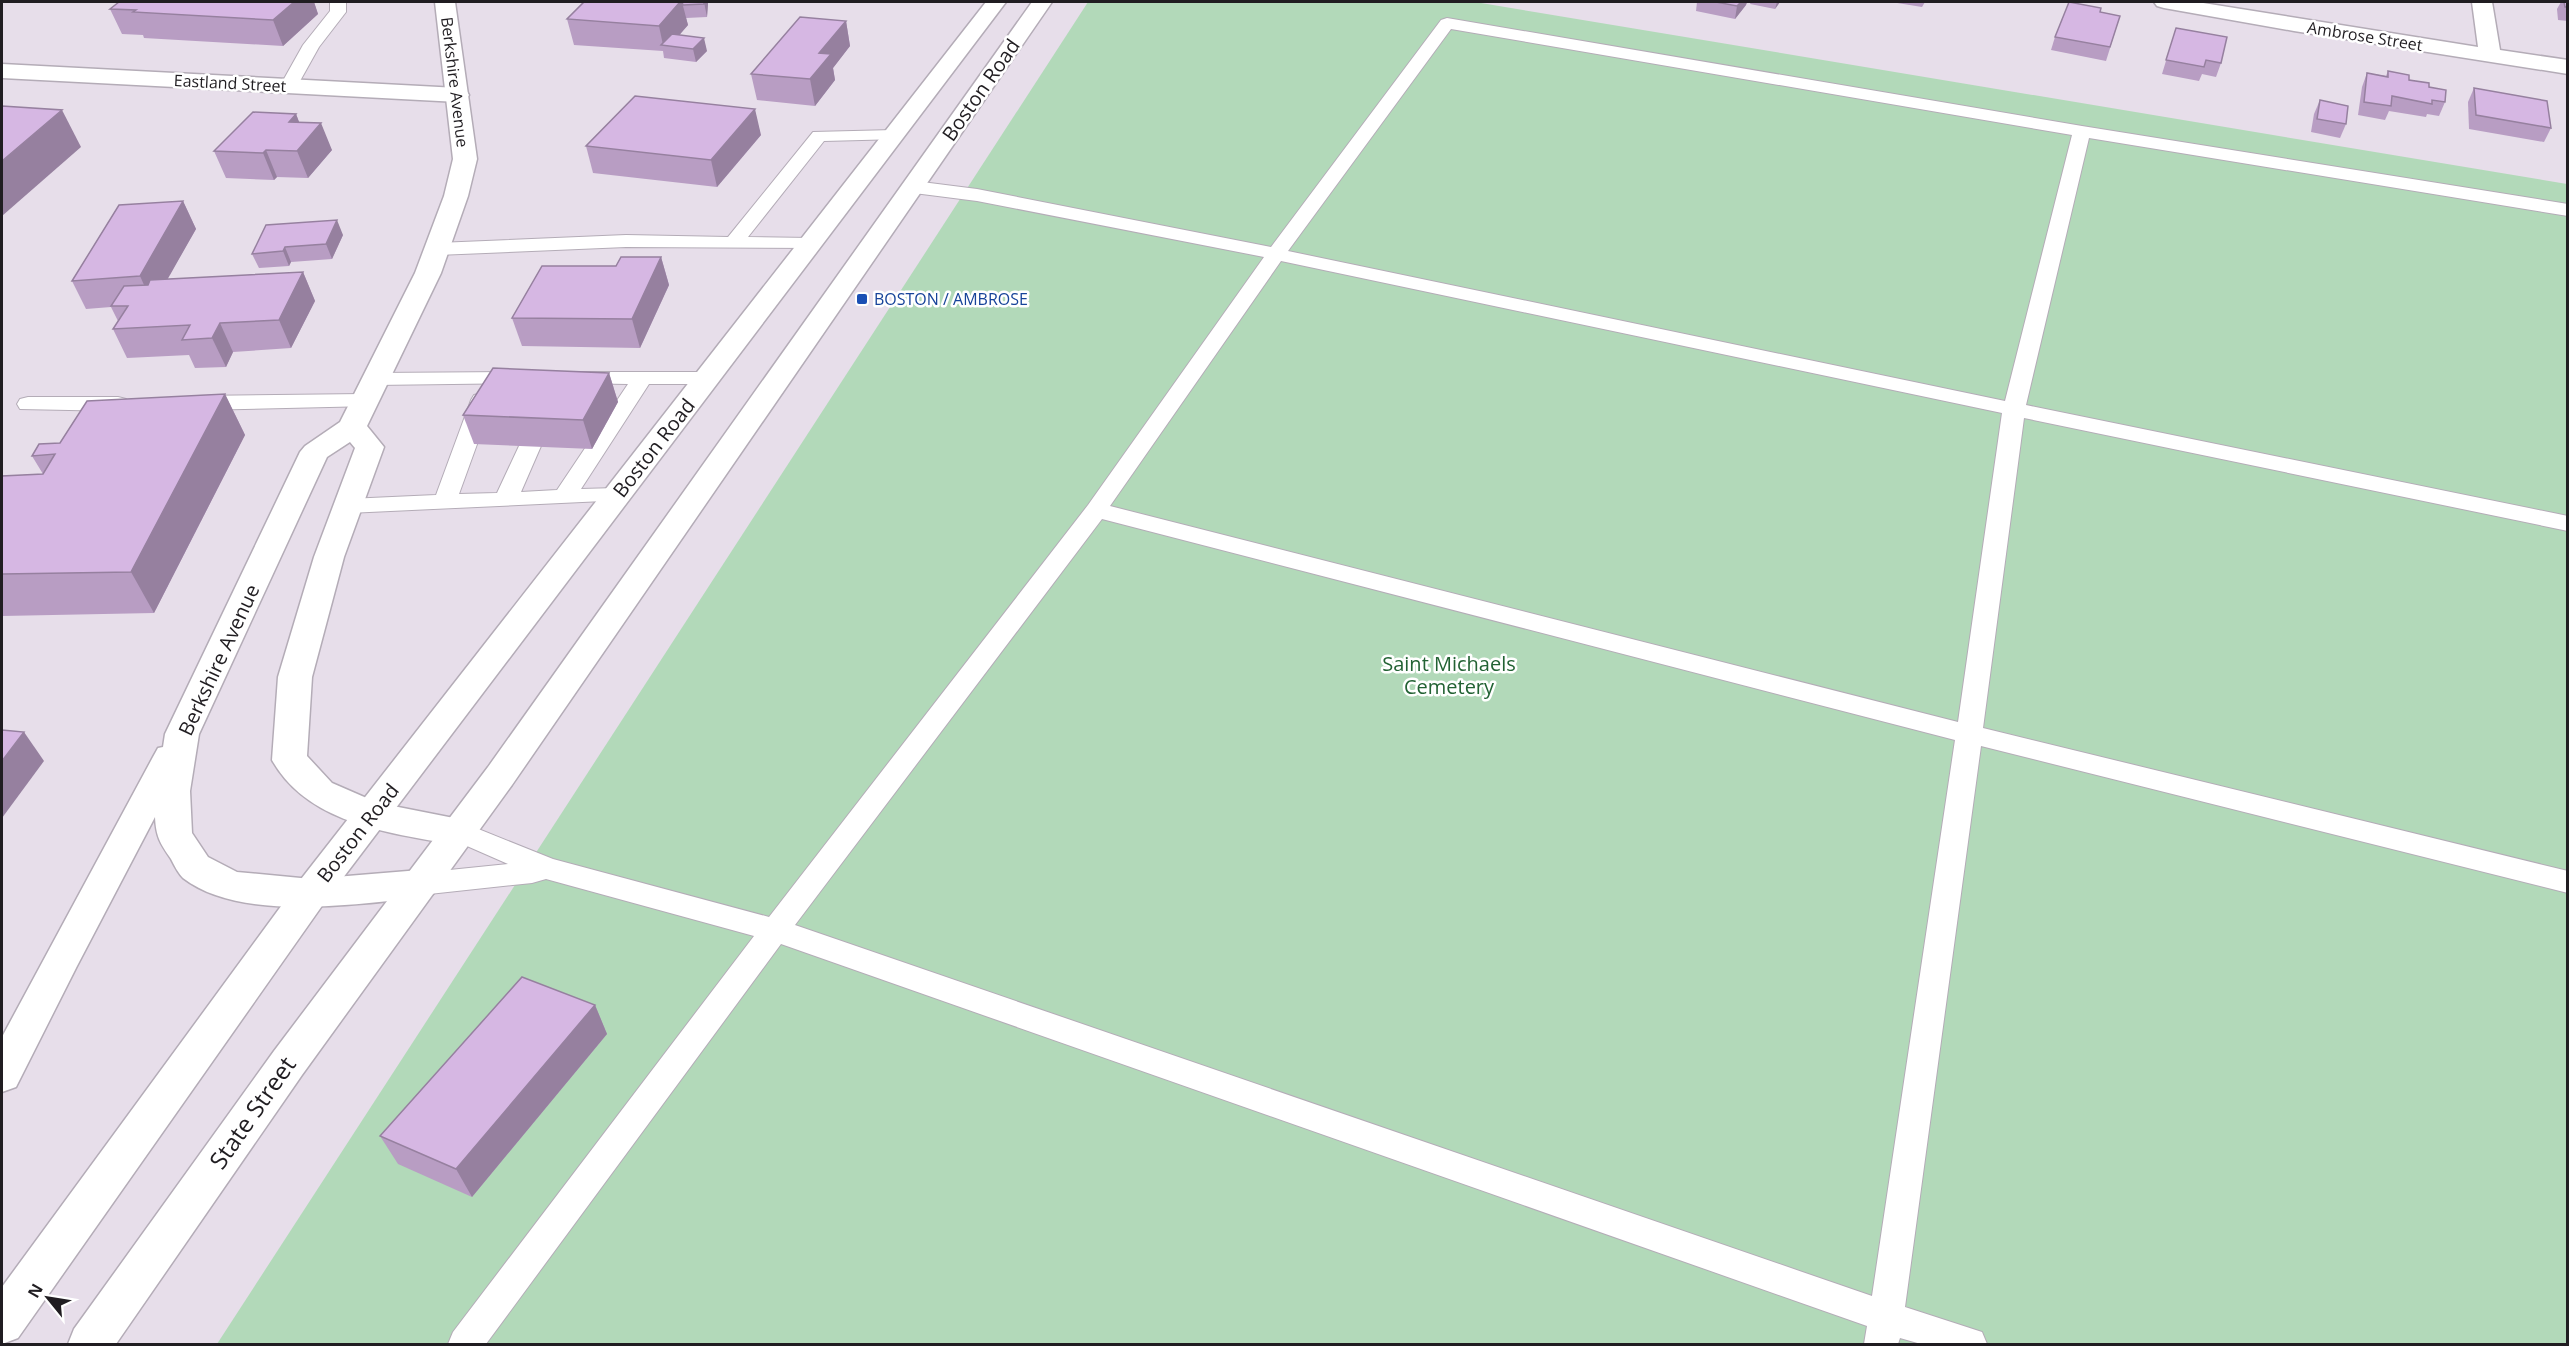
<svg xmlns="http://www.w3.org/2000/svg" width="2569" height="1346" viewBox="0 0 2569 1346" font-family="'Open Sans',sans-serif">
<rect width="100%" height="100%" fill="#e7deea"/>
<path fill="#b2d9b9" d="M 1088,2 L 1475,2 L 2567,184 L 2567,1344 L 217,1344 Z"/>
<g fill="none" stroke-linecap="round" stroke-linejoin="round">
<defs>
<g id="lane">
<path d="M 330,2 L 346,2 L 346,12 L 319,47 L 295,90 L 283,90 L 280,86 L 303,45 L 330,11 Z"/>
<path d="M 1447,18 L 2082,126 L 2568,204 L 2568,216 L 2089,138 L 2026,405 L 2568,516 L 2568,531 L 2024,418 L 1983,728 L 2568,871 L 2568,893 L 1981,746 L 1905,1307 L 1982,1332 L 1987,1344 L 1921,1344 L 1900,1338 L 1898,1344 L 1864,1344 L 1867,1326 L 781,944 L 486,1344 L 448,1344 L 453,1332 L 754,936 L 546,879 L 532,883 L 420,895 L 410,892 L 406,884 L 410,876 L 420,873 L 508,864 L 451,839 L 447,832 L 451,825 L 461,822 L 553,859 L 769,917 L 1088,505 L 1264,257 L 977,201 L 914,193 L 907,191 L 905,187 L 907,183 L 914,181 L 977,189 L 1271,247 L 1441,20 ZM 1451,29 L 2072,135 L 2005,401 L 1288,251 ZM 1281,261 L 2002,413 L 1958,722 L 1110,506 ZM 1102,519 L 1955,740 L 1872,1296 L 795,925 Z"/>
<path d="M 894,130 L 900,131 L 903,135 L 900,139 L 824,141 L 748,237 L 810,238 L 817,240 L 820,244 L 817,248 L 626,247 L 437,255 L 430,253 L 427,249 L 430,245 L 437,243 L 626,235 L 728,237 L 813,132 Z"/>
<path d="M 522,372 L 530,373 L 533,378 L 530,383 L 375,385 L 367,384 L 364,379 L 367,374 L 375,373 Z"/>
<path d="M 576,372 L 708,372 L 716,373 L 719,378 L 716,383 L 708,384 L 649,384 L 581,489 L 617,488 L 625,490 L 629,495 L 625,500 L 348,513 L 340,511 L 336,506 L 340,501 L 348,499 L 436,495 L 471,400 L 474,395 L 482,393 L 490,395 L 493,400 L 459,494 L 497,493 L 519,446 L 522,441 L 530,439 L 538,441 L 541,446 L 521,492 L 557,490 L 628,384 L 568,383 L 565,378 L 568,373 Z"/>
<path d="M 364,394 L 372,396 L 375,401 L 372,406 L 197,410 L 189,408 L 186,403 L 189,398 L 197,396 Z"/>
<path d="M 28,397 L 118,397 L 126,399 L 129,404 L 126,409 L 118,411 L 20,409 L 17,404 L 20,399 Z"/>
</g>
<g id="street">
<path d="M 2154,2 L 2197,2 L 2478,47 L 2472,2 L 2492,2 L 2500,50 L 2568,60 L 2568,74 L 2294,31 L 2164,8 L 2157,6 Z"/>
<path d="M 2,64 L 458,88 L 466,90 L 469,95 L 466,100 L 458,102 L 2,78 Z"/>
</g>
<path id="secondary" d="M 435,2 L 455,2 L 477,159 L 468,196 L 441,273 L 367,426 L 384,447 L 344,557 L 312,677 L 307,756 L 332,783 L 378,803 L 474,822 L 479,832 L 474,842 L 461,846 C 394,833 309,826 272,760 L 278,677 L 314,557 L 355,448 L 350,442 L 327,457 L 199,734 L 190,791 L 192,833 L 208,857 L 237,872 L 311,879 L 420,870 L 433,874 L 438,884 L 433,894 L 420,898 C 353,904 240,922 183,878 C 178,873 174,865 171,859 C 160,843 156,837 155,817 L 77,966 L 16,1087 L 2,1092 L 2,1037 L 153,757 L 158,748 L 163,747 L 165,734 L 300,452 L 305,446 L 340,422 L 415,273 L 444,196 L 453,159 Z"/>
<g id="primary">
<path d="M 986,2 L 1006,2 L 324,903 L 18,1338 L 2,1344 L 2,1287 L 298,883 Z"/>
<path d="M 1032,2 L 1052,2 L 512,785 L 302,1075 L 116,1344 L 68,1344 L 74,1329 L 274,1051 L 488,767 Z"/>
</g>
</defs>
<use href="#lane" stroke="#b4acb7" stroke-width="2"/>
<use href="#street" stroke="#b4acb7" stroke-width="3"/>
<use href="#secondary" stroke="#b4acb7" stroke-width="3"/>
<use href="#primary" stroke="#b4acb7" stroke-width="3"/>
<use href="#lane" fill="#fff" fill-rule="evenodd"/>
<use href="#street" fill="#fff" fill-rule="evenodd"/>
<use href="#secondary" fill="#fff" fill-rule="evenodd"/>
<use href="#primary" fill="#fff" fill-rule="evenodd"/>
</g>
<g fill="#b89dc3">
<path d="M 119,2 L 314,2 L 318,14 L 283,46 L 144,38 L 143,35 L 122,34 L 110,9 Z"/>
<path d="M 582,2 L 708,2 L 707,17 L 686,18 L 688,25 L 679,35 L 707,51 L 696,62 L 664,58 L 663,51 L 574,45 L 567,19 L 583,2 Z"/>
<path d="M 1697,2 L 1747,2 L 1746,5 L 1735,19 L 1696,11 Z"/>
<path d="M 1751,2 L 1780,2 L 1775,9 L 1750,4 Z"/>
<path d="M 1891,2 L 1925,2 L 1922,7 Z"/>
<path d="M 2561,2 L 2568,2 L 2568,21 L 2558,20 L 2557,9 Z"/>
<path d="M 2100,12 L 2120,16 L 2106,61 L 2051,50 L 2055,37 Z"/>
<path d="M 846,21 L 850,46 L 833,68 L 835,80 L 815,106 L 757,100 L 751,74 Z"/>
<path d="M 2176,28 L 2221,63 L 2216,77 L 2202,74 L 2199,81 L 2162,74 Z"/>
<path d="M 2388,71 L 2429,87 L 2445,102 L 2439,116 L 2427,114 L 2426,117 L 2389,111 L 2385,120 L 2358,115 L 2362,87 L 2367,73 L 2386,76 Z"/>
<path d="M 2474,88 L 2551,128 L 2544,142 L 2469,129 L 2468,102 Z"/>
<path d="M 2320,100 L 2346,124 L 2340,138 L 2311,132 L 2314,114 Z"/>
<path d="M 296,114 L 299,122 L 332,150 L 308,178 L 277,177 L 274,180 L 226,178 L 214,151 Z"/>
<path d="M 761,135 L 717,187 L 593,173 L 586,146 Z"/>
<path d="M 183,201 L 196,229 L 167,279 L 303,272 L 315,301 L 291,348 L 233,352 L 226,367 L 195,368 L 189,355 L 127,358 L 113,329 L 118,321 L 111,307 L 86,309 L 72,281 Z"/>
<path d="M 343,235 L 332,259 L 291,262 L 289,266 L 259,268 L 252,254 Z"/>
<path d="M 661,257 L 669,285 L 640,348 L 522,346 L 512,318 L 616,266 Z"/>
<path d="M 609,373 L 618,402 L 592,449 L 474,444 L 463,415 Z"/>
<path d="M 225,394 L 245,435 L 154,613 L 2,616 L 2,476 L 43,474 L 32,456 L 60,443 Z"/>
<path d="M 595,1005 L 607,1034 L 472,1197 L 398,1164 L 380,1136 Z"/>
</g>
<g fill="#96809f">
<path d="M 294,2 L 314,2 L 318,14 L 283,46 L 273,20 Z"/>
<path d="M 680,2 L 682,2 L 688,25 L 670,46 L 663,45 L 659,26 Z"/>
<path d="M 704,2 L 708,2 L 708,4 L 707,17 Z"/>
<path d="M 1741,2 L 1747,2 L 1746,5 L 1735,19 L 1737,6 Z"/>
<path d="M 1777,2 L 1780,2 L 1775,9 Z"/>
<path d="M 846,21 L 850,46 L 833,68 L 835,80 L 815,106 L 810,79 L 819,53 Z"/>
<path d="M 704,38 L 707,51 L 696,62 L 693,49 Z"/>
<path d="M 755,109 L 761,135 L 717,187 L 711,160 Z"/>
<path d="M 62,110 L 81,147 L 2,216 L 2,161 Z"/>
<path d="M 296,114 L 306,140 L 321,123 L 332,150 L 308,178 L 297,151 L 289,122 Z"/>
<path d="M 266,150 L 277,177 L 274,180 L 263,153 Z"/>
<path d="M 183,201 L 196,229 L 153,305 L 140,276 Z"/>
<path d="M 337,220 L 343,235 L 332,259 L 326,244 Z"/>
<path d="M 285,247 L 291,262 L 289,266 L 283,251 Z"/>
<path d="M 661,257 L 669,285 L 640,348 L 632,319 Z"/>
<path d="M 303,272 L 315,301 L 291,348 L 279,320 Z"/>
<path d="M 220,323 L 233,352 L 226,367 L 212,338 Z"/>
<path d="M 609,373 L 618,402 L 592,449 L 583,420 Z"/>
<path d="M 225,394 L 245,435 L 154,613 L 131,572 Z"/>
<path d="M 24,732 L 44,761 L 2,818 L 2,761 Z"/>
<path d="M 595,1005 L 607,1034 L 472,1197 L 456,1169 Z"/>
</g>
<g fill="#d6b7e3" stroke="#96809f" stroke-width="1.5">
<path d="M 119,2 L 294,2 L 273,20 L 133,12 L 136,10 L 110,9 Z"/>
<path d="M 584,2 L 680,2 L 659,26 L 567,19 Z"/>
<path d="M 682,2 L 704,2 L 704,4 L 683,5 Z"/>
<path d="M 1716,2 L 1741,2 L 1737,6 Z"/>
<path d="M 2069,2 L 2101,8 L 2100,12 L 2120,16 L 2110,47 L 2055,37 Z"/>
<path d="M 2564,2 L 2568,2 L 2568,7 L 2565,7 Z"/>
<path d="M 800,17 L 846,21 L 819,53 L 831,54 L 810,79 L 751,74 Z"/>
<path d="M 2176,28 L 2227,37 L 2221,63 L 2206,60 L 2204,67 L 2166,60 Z"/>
<path d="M 672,34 L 704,38 L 693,49 L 661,45 Z"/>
<path d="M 2388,71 L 2409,75 L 2409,80 L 2429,83 L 2429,87 L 2446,90 L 2445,102 L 2432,100 L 2432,104 L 2392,96 L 2391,106 L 2364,102 L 2367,73 L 2388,77 Z"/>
<path d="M 2474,88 L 2547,101 L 2551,128 L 2476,115 Z"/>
<path d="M 635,96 L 755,109 L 711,160 L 586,146 Z"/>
<path d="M 2320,100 L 2348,106 L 2346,124 L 2317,119 Z"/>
<path d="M 2,106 L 62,110 L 2,161 Z"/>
<path d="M 253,112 L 296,114 L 289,122 L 321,123 L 297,151 L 266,150 L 263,153 L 214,151 Z"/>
<path d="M 183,201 L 140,276 L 72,281 L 119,205 Z"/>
<path d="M 337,220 L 326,244 L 285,247 L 283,251 L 252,254 L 266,225 Z"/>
<path d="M 621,257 L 661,257 L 632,319 L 512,318 L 542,266 L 616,266 Z"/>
<path d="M 303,272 L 279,320 L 220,323 L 212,338 L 182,340 L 190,325 L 113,329 L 128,306 L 111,306 L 124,286 L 148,285 L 150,280 Z"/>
<path d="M 493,368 L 609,373 L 583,420 L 463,415 Z"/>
<path d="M 225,394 L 131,572 L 2,574 L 2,476 L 43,474 L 55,454 L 32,456 L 39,444 L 60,443 L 87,401 Z"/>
<path d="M 2,730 L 24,732 L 2,761 Z"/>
<path d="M 522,977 L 595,1005 L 456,1169 L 380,1136 Z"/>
</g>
<rect fill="#1a4fb4" stroke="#fff" stroke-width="2" x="856" y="293" width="12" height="12" rx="3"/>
<g text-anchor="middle" stroke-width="5" stroke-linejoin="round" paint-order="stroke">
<g font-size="16" fill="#201d21" stroke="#fff">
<text transform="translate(2365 36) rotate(9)" y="6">Ambrose Street</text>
<text transform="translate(455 82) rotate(83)" y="6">Berkshire Avenue</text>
<text transform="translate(230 83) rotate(3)" y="6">Eastland Street</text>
</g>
<g font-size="16" fill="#164399" stroke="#fff" text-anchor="start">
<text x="874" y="305">BOSTON / AMBROSE</text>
</g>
<g font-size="20" fill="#201d21" stroke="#fff">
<text transform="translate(981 90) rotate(-55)" y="7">Boston Road</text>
<text transform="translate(654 448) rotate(-52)" y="7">Boston Road</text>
<text transform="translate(219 660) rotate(-65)" y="7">Berkshire Avenue</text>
<text transform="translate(358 833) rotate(-52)" y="7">Boston Road</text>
</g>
<g font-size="20" fill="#226233" stroke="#fff">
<text x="1449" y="671">Saint Michaels<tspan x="1449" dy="23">Cemetery</tspan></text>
</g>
<g font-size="24" fill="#201d21" stroke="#fff">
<text transform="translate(253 1113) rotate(-55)" y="8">State Street</text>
</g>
</g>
<rect width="2569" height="1346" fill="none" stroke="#201d21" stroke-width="6"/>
<g transform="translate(48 1298) rotate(300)" stroke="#ffffff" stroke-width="4.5" paint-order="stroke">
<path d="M0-4.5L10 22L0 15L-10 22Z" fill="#201d21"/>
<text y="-9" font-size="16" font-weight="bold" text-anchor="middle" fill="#201d21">N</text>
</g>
</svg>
